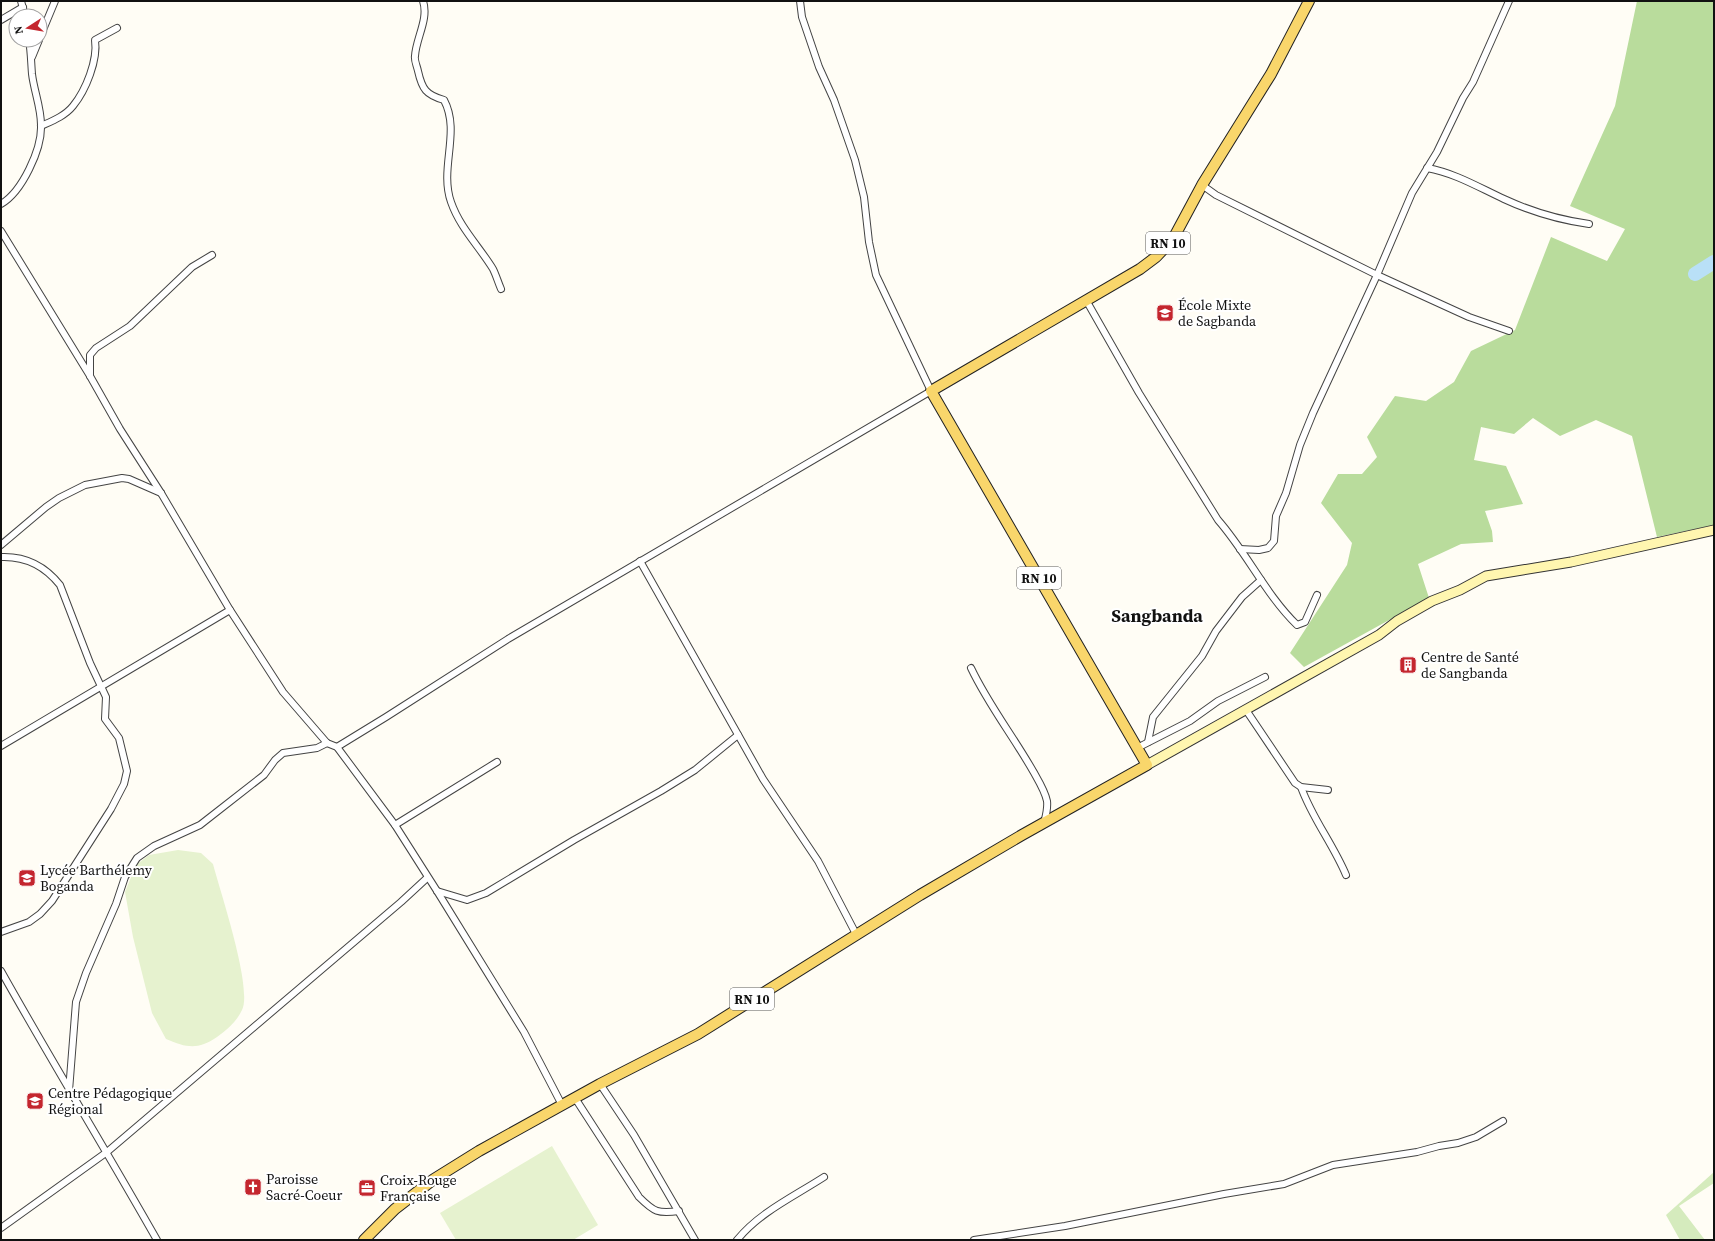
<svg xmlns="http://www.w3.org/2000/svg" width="1715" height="1241" viewBox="0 0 1715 1241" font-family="'Source Serif 4',serif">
<rect width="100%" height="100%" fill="#fffdf5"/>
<path fill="#d5ebbd" d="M 1714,1172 L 1714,1183 L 1679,1206 L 1705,1240 L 1680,1240 L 1666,1215 Z"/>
<path fill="#b9dc9c" d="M 1637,1 L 1714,1 L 1714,525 L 1657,537 L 1632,436 L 1596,420 L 1560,436 L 1533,418 L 1514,434 L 1481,427 L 1474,460 L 1506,466 L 1523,504 L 1485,511 L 1492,531 L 1493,542 L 1461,544 L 1418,564 L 1429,598 L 1304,667 L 1290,653 L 1347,565 L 1352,543 L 1321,503 L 1338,474 L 1362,474 L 1377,457 L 1367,437 L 1395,396 L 1426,401 L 1454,382 L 1471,351 L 1515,330 L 1551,237 L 1607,261 L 1625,229 L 1570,206 L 1615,106 Z"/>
<g fill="#e6f2cf">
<path d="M 178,850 L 201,853 L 213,864 C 220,891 253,988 242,1010 C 237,1021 227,1030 217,1037 C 198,1050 187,1048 166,1039 L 152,1013 L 133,937 L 125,892 L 136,865 L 149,855 Z"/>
<path d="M 552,1146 L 598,1225 L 573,1240 L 456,1240 L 440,1213 Z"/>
</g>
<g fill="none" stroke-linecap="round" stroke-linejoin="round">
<path stroke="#b9e0f7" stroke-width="14" d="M 1695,274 L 1714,262"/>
<defs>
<g id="street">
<path d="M 21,1 L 25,16"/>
<path d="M 423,1 C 429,19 416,38 415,56 C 414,60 417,66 418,71 C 422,89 426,95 444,100 C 461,132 439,168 451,202 C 460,228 479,246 493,269 C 496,275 498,282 501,289"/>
<path d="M 1,20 L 23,7"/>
<path d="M 40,37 L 55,1"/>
<path d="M 32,57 L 39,40"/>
<path d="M 41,126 C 52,121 65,116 73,106 C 86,90 98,60 95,40 L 117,28"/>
<path d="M 1427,168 C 1455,173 1478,187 1504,199 C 1530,211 1560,220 1589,224"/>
<path d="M 1202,185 L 1216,195 L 1377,275 L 1469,317 L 1509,331"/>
<path d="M 1,204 C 22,192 42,149 41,125 C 41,107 34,91 32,74 C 31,62 31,51 29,40"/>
<path d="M 1,231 L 90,376 L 120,429 L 161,493 L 230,610 L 283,692 L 327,743 L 337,747 L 395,825 L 437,891 L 524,1032 L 562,1105"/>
<path d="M 1086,300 L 1139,393 L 1218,520 C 1247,553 1266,595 1297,625 L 1305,622 L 1317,595"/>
<path d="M 90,376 L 90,355 L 96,348 L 130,326 L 192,267 L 212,255"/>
<path d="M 1,545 L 46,507 L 59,498 L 85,485 L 122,478 L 129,479 L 161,493"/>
<path d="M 1240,549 L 1259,550 L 1268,548 L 1274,541 L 1276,516 L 1286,493 L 1300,445 L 1313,413 L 1377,275 L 1412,193 L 1437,152 L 1463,98 L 1473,82 L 1509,1"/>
<path d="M 1,557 C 26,556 45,566 60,585 L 90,663 L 106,697 L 105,719 L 119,738 L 127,771 L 124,784 L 111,809 L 52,901 L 40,914 L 29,922 L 1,932"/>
<path d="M 640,561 L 763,779 L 818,861 L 856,934"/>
<path d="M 971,668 C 988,704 1013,736 1033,771 C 1038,780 1045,791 1047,801 C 1048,809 1046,815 1044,823"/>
<path d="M 1246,710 L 1295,783 L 1301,787 L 1328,790"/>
<path d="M 1148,742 L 1153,717 L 1202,656 L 1216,631 L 1242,597 L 1261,580"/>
<path d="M 1,746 L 230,610"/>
<path d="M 337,747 L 386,717 L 508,639 L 931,391 L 876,275 L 869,242 L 864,197 L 855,160 L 834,100 L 819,67 L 802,17 L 800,1"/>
<path d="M 1137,748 L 1190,721 L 1218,701 L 1265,677"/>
<path d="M 1301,787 C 1312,818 1333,844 1346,875"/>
<path d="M 395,825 L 497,762"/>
<path d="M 437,891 L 467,900 L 486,893 L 574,840 L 661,791 L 695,770 L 738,735"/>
<path d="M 1,971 C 52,1062 106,1150 157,1240"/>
<path d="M 600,1084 L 634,1135 L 695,1240"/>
<path d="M 69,1091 L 76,1002 L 86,973 L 116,904 L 125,877 L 137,858 L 154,846 L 200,825 L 264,775 L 275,760 L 283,753 L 317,748 L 327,743"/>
<path d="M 575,1098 L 639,1197 C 654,1212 658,1214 679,1211"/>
<path d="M 1,1228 L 107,1152 L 401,902 L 427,878"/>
<path d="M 737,1240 C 760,1212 793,1197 824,1177"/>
<path d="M 974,1240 L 1065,1226 L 1224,1194 L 1284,1184 L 1333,1165 L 1417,1152 L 1439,1146 L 1458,1143 L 1476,1137 L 1503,1121"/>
</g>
<path id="secondary" d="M 1147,765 L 1379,635 L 1397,621 L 1432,601 L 1460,590 L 1486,576 L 1571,562 L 1714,530"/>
<path id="primary" d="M 364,1240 L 395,1209 L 434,1179 L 479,1151 L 600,1084 L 698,1034 L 920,895 L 1022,835 L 1147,765 L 931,391 L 1140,269 L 1156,257 L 1173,239 L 1202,185 L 1271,74 L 1309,1"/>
</defs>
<use href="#street" stroke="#444" stroke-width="8"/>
<use href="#secondary" stroke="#333" stroke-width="11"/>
<use href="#primary" stroke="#222" stroke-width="12"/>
<use href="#street" stroke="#fff" stroke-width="6"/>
<use href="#secondary" stroke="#fff6b0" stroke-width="9"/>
<use href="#primary" stroke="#f9d66b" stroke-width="10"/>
</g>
<defs>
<symbol id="school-square" viewBox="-11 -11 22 22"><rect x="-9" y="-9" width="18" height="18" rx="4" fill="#c4262e" stroke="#fff"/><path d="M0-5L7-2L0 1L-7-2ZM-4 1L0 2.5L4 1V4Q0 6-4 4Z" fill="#fff"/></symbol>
<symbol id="building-square" viewBox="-11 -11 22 22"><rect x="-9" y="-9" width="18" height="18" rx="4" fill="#c4262e" stroke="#fff"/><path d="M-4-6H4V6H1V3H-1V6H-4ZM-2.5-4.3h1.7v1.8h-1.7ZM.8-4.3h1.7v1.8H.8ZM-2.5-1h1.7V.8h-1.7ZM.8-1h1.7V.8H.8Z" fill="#fff"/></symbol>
<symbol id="university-square" viewBox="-11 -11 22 22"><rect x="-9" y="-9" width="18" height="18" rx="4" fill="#c4262e" stroke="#fff"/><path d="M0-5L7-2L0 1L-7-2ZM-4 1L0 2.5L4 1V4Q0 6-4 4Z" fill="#fff"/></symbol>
<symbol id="church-square" viewBox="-11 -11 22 22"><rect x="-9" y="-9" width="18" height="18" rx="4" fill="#c4262e" stroke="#fff"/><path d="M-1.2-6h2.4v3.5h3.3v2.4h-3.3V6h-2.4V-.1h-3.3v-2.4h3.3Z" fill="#fff"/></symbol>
<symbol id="office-square" viewBox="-11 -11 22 22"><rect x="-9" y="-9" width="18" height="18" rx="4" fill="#c4262e" stroke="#fff"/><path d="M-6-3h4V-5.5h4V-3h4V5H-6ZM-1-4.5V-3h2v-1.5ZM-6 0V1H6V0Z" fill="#fff"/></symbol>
</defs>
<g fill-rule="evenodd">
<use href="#school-square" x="1155" y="303" width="20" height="20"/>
<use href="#building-square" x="1398" y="655" width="20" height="20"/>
<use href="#university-square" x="17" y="868" width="20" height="20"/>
<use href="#university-square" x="25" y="1091" width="20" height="20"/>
<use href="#church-square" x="243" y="1177" width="20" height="20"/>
<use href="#office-square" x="357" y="1178" width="20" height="20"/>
</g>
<g text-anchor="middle" stroke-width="4" stroke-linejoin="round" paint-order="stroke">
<g fill="#fff" stroke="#585858" stroke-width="1">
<rect x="1146" y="232" width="44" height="22" rx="3"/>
<rect x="1017" y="567" width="44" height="22" rx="3"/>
<rect x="730" y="988" width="44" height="22" rx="3"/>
</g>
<g font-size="13" font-weight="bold" fill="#111">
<text x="1168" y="248">RN 10</text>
<text x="1039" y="583">RN 10</text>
<text x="752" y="1004">RN 10</text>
</g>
<g font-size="14" fill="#111" stroke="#fff" text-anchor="start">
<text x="1178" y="310">École Mixte<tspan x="1178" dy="16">de Sagbanda</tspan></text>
<text x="1421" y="662">Centre de Santé<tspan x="1421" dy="16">de Sangbanda</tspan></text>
<text x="40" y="875">Lycée Barthélemy<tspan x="40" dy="16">Boganda</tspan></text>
<text x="48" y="1098">Centre Pédagogique<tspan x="48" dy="16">Régional</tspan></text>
<text x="266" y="1184">Paroisse<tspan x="266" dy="16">Sacré-Coeur</tspan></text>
<text x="380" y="1185">Croix-Rouge<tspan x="380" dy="16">Française</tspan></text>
</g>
<g font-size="18" font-weight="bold" fill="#111" stroke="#fff">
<text x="1157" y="622">Sangbanda</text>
</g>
</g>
<rect width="1715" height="1241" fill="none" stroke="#111111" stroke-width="4"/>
<g transform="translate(28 28) rotate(258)"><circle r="19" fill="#ffffff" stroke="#a0a0a0"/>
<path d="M0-3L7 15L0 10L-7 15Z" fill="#c4262e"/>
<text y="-6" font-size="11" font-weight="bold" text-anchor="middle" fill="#111111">N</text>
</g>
</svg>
